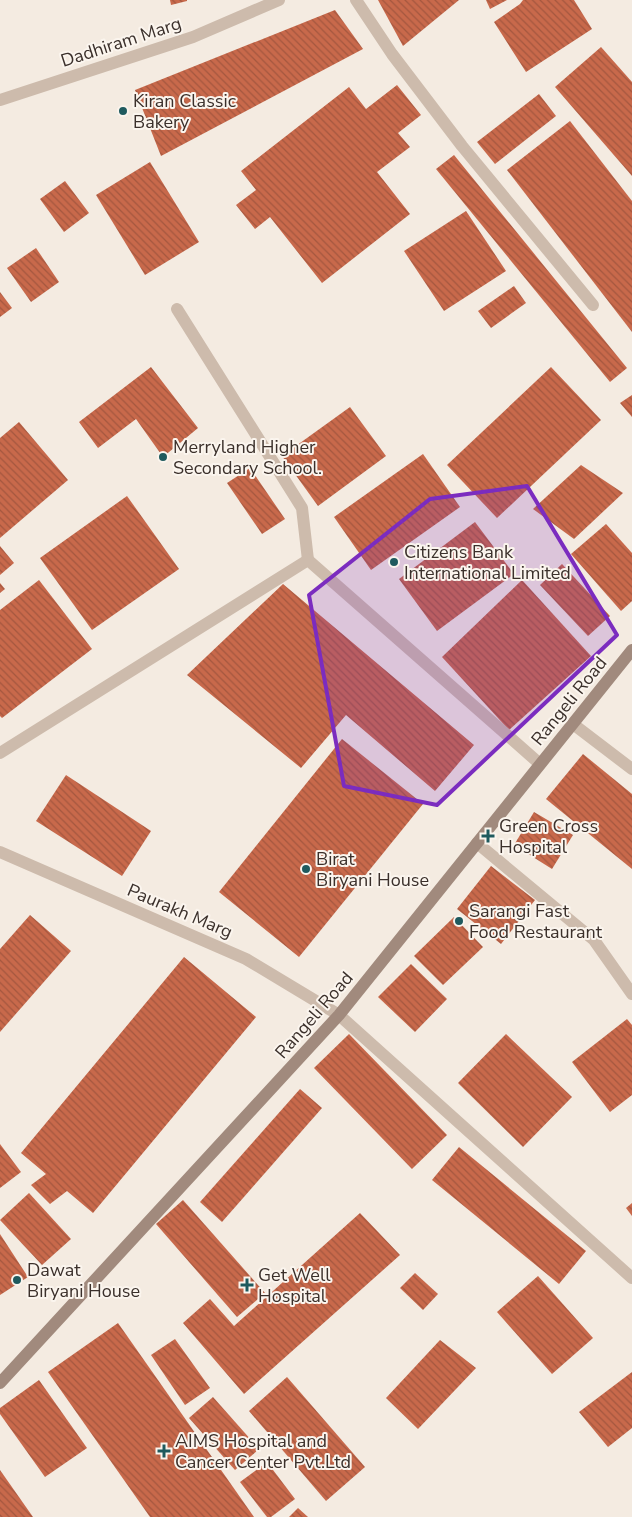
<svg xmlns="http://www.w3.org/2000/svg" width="632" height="1517" viewBox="0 0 632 1517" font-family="'Nunito Sans',sans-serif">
<defs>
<pattern id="building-back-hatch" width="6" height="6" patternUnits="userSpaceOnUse" patternTransform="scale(1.25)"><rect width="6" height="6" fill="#c8694b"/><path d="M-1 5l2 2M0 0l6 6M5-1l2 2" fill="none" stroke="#a4573f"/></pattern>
</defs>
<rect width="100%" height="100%" fill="#f4ebe1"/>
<g fill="url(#building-back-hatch)">
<path d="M 170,0 L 187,0 L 187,1 L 171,5 Z"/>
<path d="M 378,0 L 459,0 L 403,46 Z"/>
<path d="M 486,0 L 507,0 L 490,9 Z"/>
<path d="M 523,0 L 574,0 L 592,29 L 526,72 L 494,22 L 520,4 Z"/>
<path d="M 335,10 L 363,49 L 161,156 L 135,90 Z"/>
<path d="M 601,47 L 632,82 L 632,176 L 555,87 Z"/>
<path d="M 397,85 L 421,115 L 398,133 L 410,147 L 377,172 L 410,214 L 322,283 L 270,217 L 255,229 L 236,205 L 256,190 L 241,171 L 349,87 L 366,109 Z"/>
<path d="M 539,94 L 556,116 L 495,164 L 477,142 Z"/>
<path d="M 570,121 L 632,201 L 632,332 L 507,170 Z"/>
<path d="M 454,155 L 627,368 L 610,382 L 436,169 Z"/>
<path d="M 150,162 L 199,242 L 145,275 L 96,195 Z"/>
<path d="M 65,181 L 89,213 L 64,232 L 40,199 Z"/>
<path d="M 466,211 L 506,271 L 444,311 L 404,251 Z"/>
<path d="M 36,248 L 59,282 L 31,302 L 7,268 Z"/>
<path d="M 514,286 L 526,303 L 491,328 L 478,311 Z"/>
<path d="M 0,292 L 12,308 L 0,317 Z"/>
<path d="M 151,367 L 198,428 L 163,457 L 136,419 L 98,448 L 79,422 Z"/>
<path d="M 551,367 L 601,420 L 497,518 L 447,465 Z"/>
<path d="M 632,395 L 632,417 L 620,403 Z"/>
<path d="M 350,407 L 386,456 L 318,506 L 282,456 Z"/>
<path d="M 19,422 L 68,480 L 0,538 L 0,438 Z"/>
<path d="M 423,454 L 460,507 L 371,570 L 334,517 Z"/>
<path d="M 581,465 L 623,493 L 574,539 L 533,509 Z"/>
<path d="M 250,468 L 285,519 L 262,534 L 227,483 Z"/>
<path d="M 127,496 L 179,569 L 92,630 L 40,558 Z"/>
<path d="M 475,522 L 514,574 L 437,631 L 399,579 Z"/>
<path d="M 606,524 L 632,553 L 632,601 L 621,611 L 571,554 Z"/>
<path d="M 0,546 L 14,563 L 0,575 Z"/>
<path d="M 562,564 L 610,616 L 588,636 L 540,585 Z"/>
<path d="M 39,580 L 92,649 L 2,718 L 0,716 L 0,610 Z"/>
<path d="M 522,580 L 591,656 L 509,730 L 442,657 Z"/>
<path d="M 0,583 L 5,589 L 0,593 Z"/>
<path d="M 283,584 L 474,745 L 435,791 L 346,715 L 301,768 L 187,675 Z"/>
<path d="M 342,739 L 423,804 L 299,957 L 219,892 Z"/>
<path d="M 583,754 L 632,794 L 632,869 L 546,799 Z"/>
<path d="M 66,775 L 151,831 L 122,876 L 36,821 Z"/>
<path d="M 534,812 L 573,835 L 552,869 L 514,845 Z"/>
<path d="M 491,866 L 535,900 L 501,944 L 457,909 Z"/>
<path d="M 30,915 L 71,951 L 0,1032 L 0,949 Z"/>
<path d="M 454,917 L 483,947 L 443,985 L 414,956 Z"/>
<path d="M 184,957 L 256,1017 L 93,1213 L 67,1191 L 50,1204 L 31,1185 L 46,1174 L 21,1153 Z"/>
<path d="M 411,964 L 447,999 L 415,1032 L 378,997 Z"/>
<path d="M 627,1019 L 632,1025 L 632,1095 L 610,1112 L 572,1062 Z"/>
<path d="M 349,1034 L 447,1135 L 412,1169 L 314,1068 Z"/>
<path d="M 506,1034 L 572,1097 L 523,1147 L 458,1083 Z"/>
<path d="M 300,1089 L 322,1108 L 222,1222 L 200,1202 Z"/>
<path d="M 0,1144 L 21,1172 L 0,1188 Z"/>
<path d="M 459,1147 L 586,1251 L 559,1284 L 432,1180 Z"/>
<path d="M 29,1193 L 71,1239 L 42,1265 L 0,1220 Z"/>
<path d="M 183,1200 L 265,1293 L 237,1317 L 156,1224 Z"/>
<path d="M 632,1203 L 632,1216 L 626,1208 Z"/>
<path d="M 360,1213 L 400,1255 L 244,1394 L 183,1323 L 210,1299 L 234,1326 Z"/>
<path d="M 0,1234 L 28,1277 L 0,1295 Z"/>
<path d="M 415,1273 L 438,1294 L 423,1310 L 400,1288 Z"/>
<path d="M 538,1276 L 593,1338 L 552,1374 L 497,1312 Z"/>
<path d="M 118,1323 L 254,1517 L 150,1517 L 48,1372 Z"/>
<path d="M 175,1339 L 210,1388 L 185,1405 L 151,1355 Z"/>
<path d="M 440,1340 L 476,1368 L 418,1429 L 386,1398 Z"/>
<path d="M 632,1372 L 632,1428 L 608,1447 L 579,1412 Z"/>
<path d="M 287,1377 L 365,1467 L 326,1501 L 249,1411 Z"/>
<path d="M 39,1380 L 87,1448 L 45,1477 L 0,1414 L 0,1408 Z"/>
<path d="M 213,1397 L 259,1449 L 235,1470 L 189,1418 Z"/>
<path d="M 267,1462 L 295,1499 L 271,1517 L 267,1517 L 240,1482 Z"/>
<path d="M 0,1470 L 33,1517 L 0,1517 Z"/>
<path d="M 298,1508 L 308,1517 L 289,1517 Z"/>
</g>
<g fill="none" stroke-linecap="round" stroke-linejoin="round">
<g stroke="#cdbbac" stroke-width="12">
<path d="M 356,0 L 392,54 L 462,146 L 593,305"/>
<path d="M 573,724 L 632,769"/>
</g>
<g stroke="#cdbbac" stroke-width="12">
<path d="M 0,100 L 193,37 L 279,0"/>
<path d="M 177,309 L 302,508 L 308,560"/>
<path d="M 0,753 L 308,560 L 540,764"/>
<path d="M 477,843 L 594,940 L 632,994"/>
<path d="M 0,852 L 246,959 L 339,1015 L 632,1278"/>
</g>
<path stroke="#a18a7d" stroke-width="12" d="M 0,1383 L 339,1015 L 632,650"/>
</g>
<path fill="#7b2cbf" fill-opacity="0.2" stroke="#7b2cbf" stroke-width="4" stroke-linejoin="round" d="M 527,486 L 617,635 L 437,805 L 344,786 L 309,595 L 430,499 Z"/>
<g fill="#1f5a5e" stroke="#fbf5ee" stroke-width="2">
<circle cx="123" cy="111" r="5"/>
<circle cx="163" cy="457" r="5"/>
<circle cx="394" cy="562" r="5"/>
<path d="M485.5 828.5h5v5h5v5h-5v5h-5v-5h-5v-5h5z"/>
<circle cx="306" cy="869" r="5"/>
<circle cx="459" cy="921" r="5"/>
<circle cx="17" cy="1280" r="5"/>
<path d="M244.5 1277.5h5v5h5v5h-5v5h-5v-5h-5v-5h5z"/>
<path d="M161.5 1443.5h5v5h5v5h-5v5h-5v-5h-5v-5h5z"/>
</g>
<g text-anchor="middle" stroke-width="4" stroke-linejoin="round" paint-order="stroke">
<g font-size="18" fill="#3b302b" stroke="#fbf5ee">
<text transform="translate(121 42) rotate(-18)" y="6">Dadhiram Marg</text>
<text transform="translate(569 701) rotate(-51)" y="6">Rangeli Road</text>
<text transform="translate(180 911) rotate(23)" y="6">Paurakh Marg</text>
<text transform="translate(314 1015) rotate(-49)" y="6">Rangeli Road</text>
</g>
<g font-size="18" fill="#3b302b" stroke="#fbf5ee" text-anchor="start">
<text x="133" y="107">Kiran Classic<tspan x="133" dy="21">Bakery</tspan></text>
<text x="173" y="453">Merryland Higher<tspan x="173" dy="21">Secondary School.</tspan></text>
<text x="404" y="558">Citizens Bank<tspan x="404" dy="21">International Limited</tspan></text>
<text x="499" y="832">Green Cross<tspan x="499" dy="21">Hospital</tspan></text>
<text x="316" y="865">Birat<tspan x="316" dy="21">Biryani House</tspan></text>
<text x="469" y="917">Sarangi Fast<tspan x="469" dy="21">Food Restaurant</tspan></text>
<text x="27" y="1276">Dawat<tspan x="27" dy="21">Biryani House</tspan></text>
<text x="258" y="1281">Get Well<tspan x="258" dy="21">Hospital</tspan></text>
<text x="175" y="1447">AIMS Hospital and<tspan x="175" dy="21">Cancer Center Pvt.Ltd</tspan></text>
</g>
</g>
</svg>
